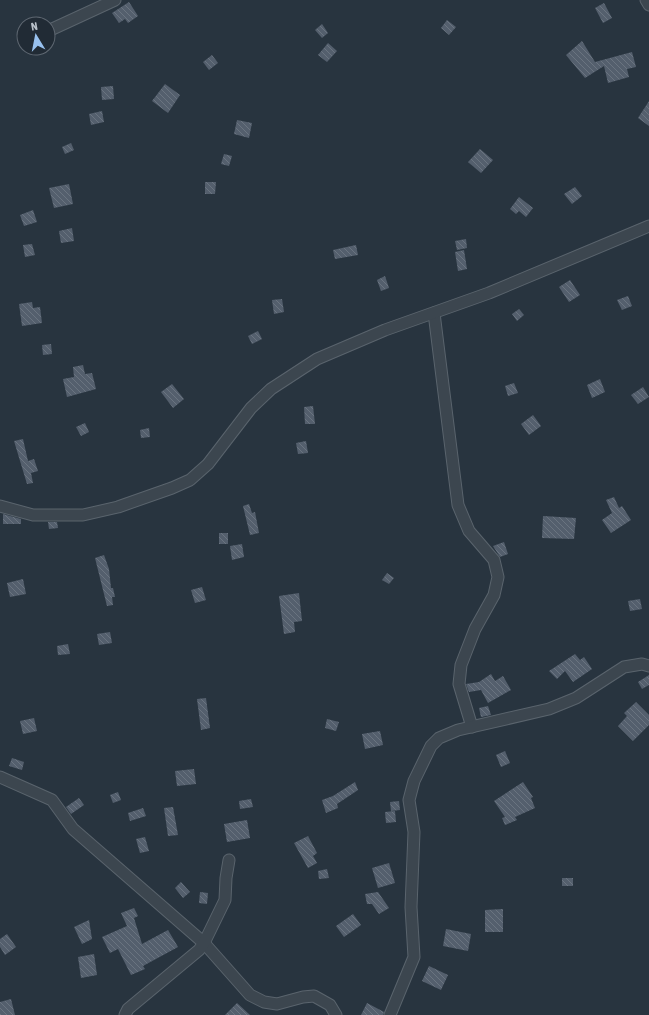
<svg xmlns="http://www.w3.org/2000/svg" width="649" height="1015" viewBox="0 0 649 1015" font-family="'Asap Condensed',sans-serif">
<defs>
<pattern id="building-back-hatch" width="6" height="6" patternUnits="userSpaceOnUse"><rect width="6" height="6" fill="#545f6d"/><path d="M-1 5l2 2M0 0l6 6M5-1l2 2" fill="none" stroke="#6a7480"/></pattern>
</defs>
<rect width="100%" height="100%" fill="#28343f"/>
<g fill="url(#building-back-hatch)">
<path d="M 129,2 L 138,16 L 128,23 L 125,19 L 119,23 L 112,13 Z"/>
<path d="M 604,3 L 612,18 L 603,23 L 595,8 Z"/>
<path d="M 447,20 L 456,27 L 449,35 L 441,28 Z"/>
<path d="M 322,24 L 328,33 L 322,38 L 315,30 Z"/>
<path d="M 582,41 L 595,62 L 632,52 L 636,67 L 627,69 L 629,77 L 608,83 L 604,66 L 585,78 L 566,55 Z"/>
<path d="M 328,43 L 337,51 L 327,62 L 318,55 Z"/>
<path d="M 212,55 L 218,63 L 209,70 L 203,62 Z"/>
<path d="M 165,84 L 180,95 L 168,113 L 152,101 Z"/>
<path d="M 113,86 L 114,99 L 102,100 L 101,87 Z"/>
<path d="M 649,101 L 649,126 L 638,118 Z"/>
<path d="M 102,111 L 104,122 L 91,125 L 89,114 Z"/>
<path d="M 237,120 L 252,123 L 249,138 L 234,134 Z"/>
<path d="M 71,143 L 74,150 L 65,154 L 62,147 Z"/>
<path d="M 480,149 L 493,160 L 481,173 L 468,162 Z"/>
<path d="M 224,154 L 232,156 L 229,166 L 221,164 Z"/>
<path d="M 205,182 L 216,182 L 215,194 L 205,194 Z"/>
<path d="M 69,184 L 73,204 L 54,208 L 49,188 Z"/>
<path d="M 575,187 L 582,196 L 572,204 L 564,194 Z"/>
<path d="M 519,197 L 533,208 L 526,217 L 519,211 L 516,214 L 510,209 Z"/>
<path d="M 33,210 L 37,222 L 24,226 L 20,215 Z"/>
<path d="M 72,228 L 74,241 L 61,243 L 59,231 Z"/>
<path d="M 466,239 L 467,248 L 457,250 L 455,241 Z"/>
<path d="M 32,244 L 35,255 L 25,257 L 23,245 Z"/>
<path d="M 356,245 L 358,255 L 335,259 L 333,250 Z"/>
<path d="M 464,250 L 467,269 L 458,271 L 455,252 Z"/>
<path d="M 385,276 L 389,288 L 381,291 L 377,280 Z"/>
<path d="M 570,280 L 580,295 L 569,302 L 559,287 Z"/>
<path d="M 628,296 L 632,306 L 622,310 L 617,300 Z"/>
<path d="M 282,299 L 284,312 L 274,314 L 272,300 Z"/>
<path d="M 32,302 L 33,308 L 40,307 L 42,323 L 22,326 L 19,304 Z"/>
<path d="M 519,309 L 524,315 L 517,321 L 512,314 Z"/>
<path d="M 258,331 L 262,339 L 252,344 L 248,336 Z"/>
<path d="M 51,344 L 52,354 L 43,355 L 42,345 Z"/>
<path d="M 83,365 L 85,374 L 92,373 L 96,389 L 67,397 L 63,379 L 74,377 L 73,367 Z"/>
<path d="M 600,379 L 605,392 L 592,398 L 587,385 Z"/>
<path d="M 514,383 L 518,393 L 508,396 L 505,386 Z"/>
<path d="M 172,384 L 184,399 L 173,408 L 161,392 Z"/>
<path d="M 643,387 L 649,397 L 638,404 L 631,395 Z"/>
<path d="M 313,406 L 315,424 L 305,424 L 304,407 Z"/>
<path d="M 533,415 L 541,426 L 529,435 L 521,424 Z"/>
<path d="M 85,423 L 89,432 L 81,436 L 76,427 Z"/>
<path d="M 149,428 L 150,437 L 141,438 L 140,430 Z"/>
<path d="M 23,439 L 28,461 L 34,459 L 38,471 L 31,473 L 33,483 L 27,484 L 14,441 Z"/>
<path d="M 306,441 L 308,453 L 298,454 L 296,443 Z"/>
<path d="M 614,497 L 619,508 L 622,506 L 631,520 L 611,533 L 602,520 L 612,513 L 606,500 Z"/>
<path d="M 249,504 L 252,513 L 255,512 L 259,533 L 250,535 L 243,506 Z"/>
<path d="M 3,514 L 21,519 L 21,524 L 3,524 Z"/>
<path d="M 543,516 L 576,518 L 574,539 L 542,538 Z"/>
<path d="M 48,522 L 57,522 L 58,528 L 49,529 Z"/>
<rect x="219" y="533" width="9" height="11"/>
<path d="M 504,542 L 508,554 L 500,557 L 493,546 Z"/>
<path d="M 242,544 L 244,557 L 232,560 L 230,546 Z"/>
<path d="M 104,555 L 109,569 L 111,588 L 113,588 L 115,597 L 112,597 L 113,605 L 107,606 L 95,558 Z"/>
<path d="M 387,573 L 394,578 L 389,584 L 382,580 Z"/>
<path d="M 23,579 L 26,594 L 10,597 L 7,583 Z"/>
<path d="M 202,587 L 206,600 L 195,603 L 191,590 Z"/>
<path d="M 299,593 L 302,621 L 294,622 L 295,632 L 284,634 L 279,596 Z"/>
<path d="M 640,599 L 642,609 L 630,611 L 628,601 Z"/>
<path d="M 110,632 L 112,643 L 99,645 L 97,634 Z"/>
<path d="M 68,644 L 70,654 L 58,655 L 57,646 Z"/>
<path d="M 575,654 L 580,660 L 584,657 L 592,669 L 573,682 L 565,671 L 557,679 L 549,671 Z"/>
<path d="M 491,674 L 495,681 L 503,676 L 511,690 L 488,703 L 481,690 L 469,692 L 466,684 L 479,682 Z"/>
<path d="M 649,675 L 649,685 L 642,689 L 638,682 Z"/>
<path d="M 206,698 L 210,728 L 201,730 L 197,699 Z"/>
<path d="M 636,702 L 649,715 L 649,725 L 633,741 L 618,726 L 627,716 L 624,713 Z"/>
<path d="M 488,706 L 491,715 L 481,717 L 479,708 Z"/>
<path d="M 34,718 L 37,731 L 23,734 L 20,721 Z"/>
<path d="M 327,719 L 339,722 L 336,731 L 325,728 Z"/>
<path d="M 380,731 L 383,745 L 365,749 L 362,734 Z"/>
<path d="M 505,751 L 510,763 L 501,767 L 496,755 Z"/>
<path d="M 12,758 L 24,762 L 22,770 L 9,766 Z"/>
<path d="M 194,769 L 196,784 L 177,786 L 175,771 Z"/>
<path d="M 355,782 L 358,790 L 337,804 L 338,808 L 326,813 L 322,800 L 333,796 Z"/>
<path d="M 523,782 L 533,797 L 531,798 L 535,808 L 515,817 L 517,820 L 505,825 L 502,818 L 505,817 L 494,801 Z"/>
<path d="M 118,792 L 121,800 L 113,803 L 110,795 Z"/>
<path d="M 79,798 L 84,805 L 71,814 L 66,807 Z"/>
<path d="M 251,799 L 253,807 L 240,809 L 239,801 Z"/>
<path d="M 399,801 L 400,810 L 391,811 L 390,802 Z"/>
<path d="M 173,807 L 178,835 L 168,836 L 164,808 Z"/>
<path d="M 143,808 L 146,816 L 130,821 L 128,813 Z"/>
<path d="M 395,811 L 396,822 L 386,823 L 385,812 Z"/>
<path d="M 247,820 L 250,838 L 227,842 L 224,824 Z"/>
<path d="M 308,836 L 317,853 L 313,856 L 317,863 L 308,868 L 294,843 Z"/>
<path d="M 145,837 L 149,851 L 140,853 L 136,839 Z"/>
<path d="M 389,863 L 395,883 L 378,888 L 372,868 Z"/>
<path d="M 327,869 L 329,878 L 319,879 L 318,871 Z"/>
<rect x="562" y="878" width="11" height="8"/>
<path d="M 181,882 L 190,892 L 183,898 L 175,888 Z"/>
<path d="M 200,892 L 208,893 L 207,904 L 199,903 Z"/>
<path d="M 378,892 L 389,908 L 379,914 L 372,904 L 367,904 L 365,894 Z"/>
<path d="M 134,908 L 138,916 L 134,918 L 142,944 L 168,930 L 178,947 L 143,966 L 145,969 L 131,975 L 118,949 L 110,953 L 102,937 L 127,926 L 121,913 Z"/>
<path d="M 503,909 L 503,932 L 485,932 L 485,910 Z"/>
<path d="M 353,914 L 361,925 L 344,937 L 336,926 Z"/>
<path d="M 89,920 L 92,939 L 82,944 L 74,927 Z"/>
<path d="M 446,929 L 471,934 L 468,951 L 443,946 Z"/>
<path d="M 7,934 L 16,947 L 5,955 L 0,947 L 0,939 Z"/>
<path d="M 94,954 L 97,975 L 81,978 L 78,957 Z"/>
<path d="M 429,966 L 448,975 L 441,990 L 422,981 Z"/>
<path d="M 11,999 L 15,1015 L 0,1015 L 0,1002 Z"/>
<path d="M 237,1003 L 250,1015 L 225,1015 Z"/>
<path d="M 367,1003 L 384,1012 L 383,1015 L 361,1015 Z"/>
</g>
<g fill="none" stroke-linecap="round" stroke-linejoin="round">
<defs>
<g id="minor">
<path d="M 646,0 L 649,5"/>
<path d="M 48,31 L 115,0"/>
<path d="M 434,313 L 458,505 L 469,531 L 494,560 L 498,577 L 494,595 L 475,629 L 461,665 L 459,684 L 472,727"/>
<path d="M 0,506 L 33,515 L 83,515 L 118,507 L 172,488 L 190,480 L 208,464 L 251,408 L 271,389 L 317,359 L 385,330 L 489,293 L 649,226"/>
<path d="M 0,777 L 52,800 L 73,829 L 204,943 L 250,995 L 264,1002 L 277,1004 L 303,997 L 314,996 L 330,1005 L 336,1015"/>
<path d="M 125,1015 L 128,1009 L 199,950 L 204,943 L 225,900 L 226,878 L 229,860"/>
<path d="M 390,1015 L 414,957 L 411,907 L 414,832 L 409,800 L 414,781 L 431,746 L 439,738 L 458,730 L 549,709 L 576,698 L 624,667 L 642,664 L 649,666"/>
</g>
</defs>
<use href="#minor" stroke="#5a646d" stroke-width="13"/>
<use href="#minor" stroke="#3c464f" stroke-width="11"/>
</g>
<g transform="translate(36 36) rotate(350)"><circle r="19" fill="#212b35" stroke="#5e6771"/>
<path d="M0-3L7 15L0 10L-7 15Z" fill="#98c1ef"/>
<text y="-6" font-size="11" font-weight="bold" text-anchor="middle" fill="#b9c1ca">N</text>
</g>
</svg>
